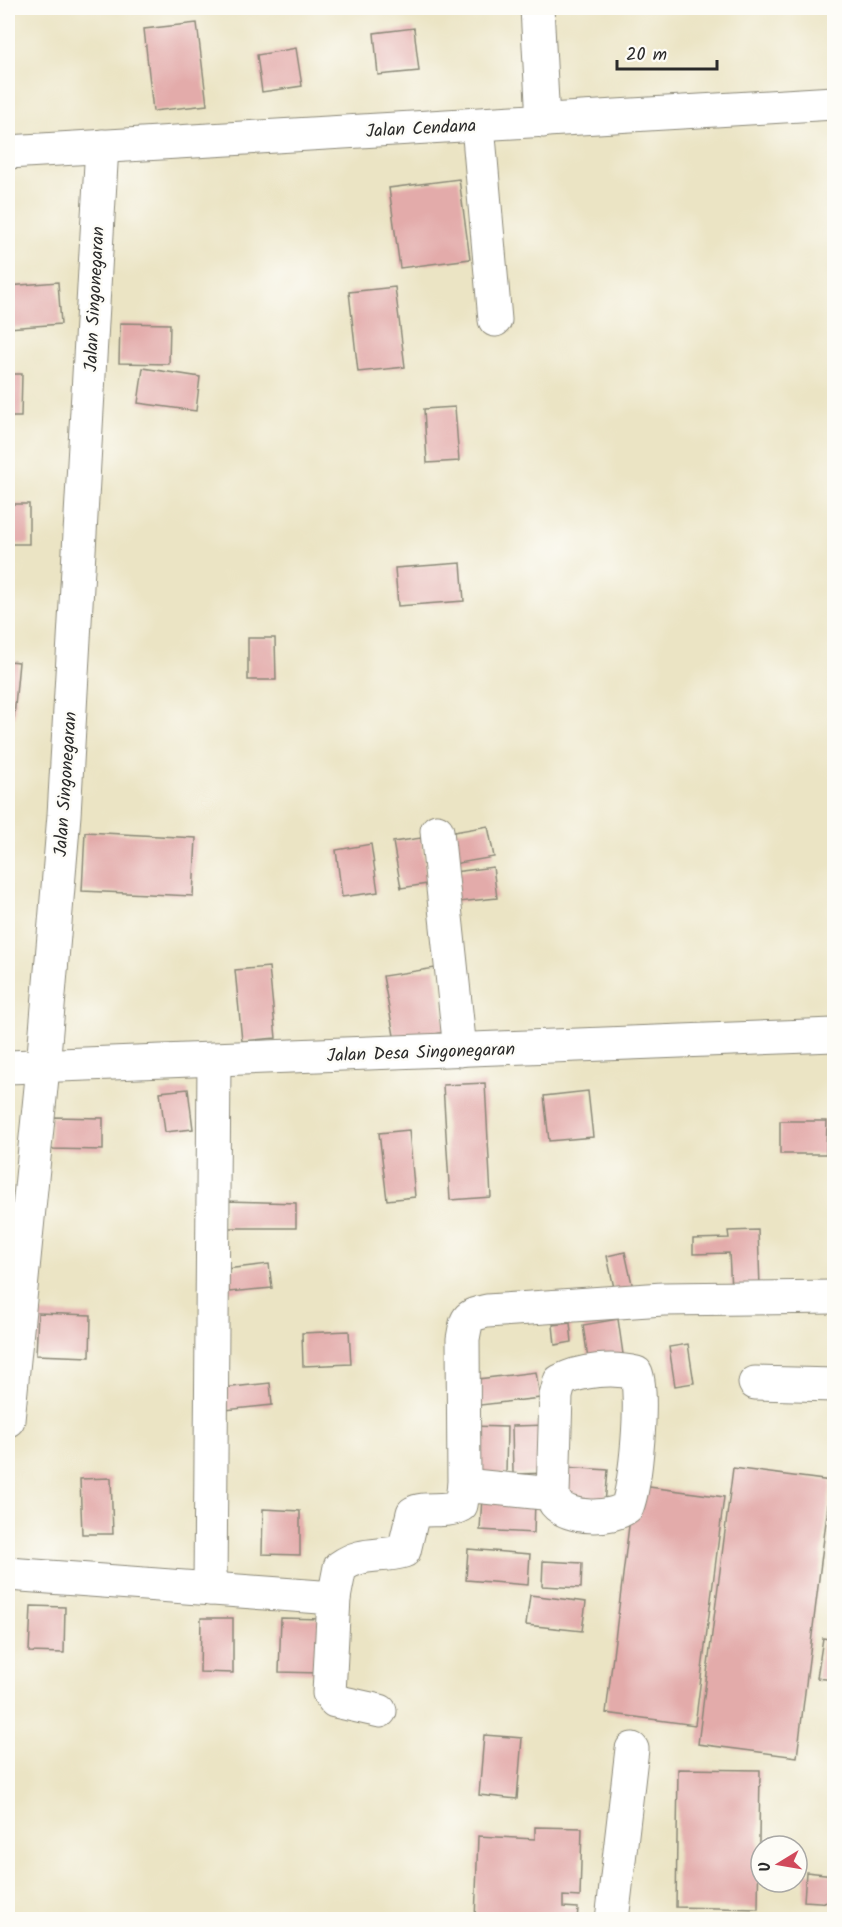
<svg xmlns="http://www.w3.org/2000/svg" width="842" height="1927" viewBox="0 0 842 1927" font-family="Kalam,sans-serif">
<rect width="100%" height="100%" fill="#fdfcf7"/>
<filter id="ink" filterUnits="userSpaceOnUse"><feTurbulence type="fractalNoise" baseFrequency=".0167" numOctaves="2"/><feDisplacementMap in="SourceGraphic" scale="12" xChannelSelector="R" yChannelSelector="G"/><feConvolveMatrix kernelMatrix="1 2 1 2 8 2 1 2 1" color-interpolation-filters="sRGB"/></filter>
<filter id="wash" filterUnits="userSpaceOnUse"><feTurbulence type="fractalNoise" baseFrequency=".008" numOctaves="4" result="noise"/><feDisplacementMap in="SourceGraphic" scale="24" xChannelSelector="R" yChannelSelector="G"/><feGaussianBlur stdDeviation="1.35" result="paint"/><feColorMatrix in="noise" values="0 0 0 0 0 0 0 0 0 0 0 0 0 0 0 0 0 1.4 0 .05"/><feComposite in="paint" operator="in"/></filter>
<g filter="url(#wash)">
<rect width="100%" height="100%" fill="#ebe4c4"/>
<g id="blocks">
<g fill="#e3abaa">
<path d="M 197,23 L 207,105 L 153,111 L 144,29 Z"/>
<path d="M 414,28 L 419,71 L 378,75 L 374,33 Z"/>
<path d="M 296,48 L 302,86 L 262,92 L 257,55 Z"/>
<path d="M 459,179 L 470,259 L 400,268 L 389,188 Z"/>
<path d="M 58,282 L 61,324 L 8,328 L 8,286 Z"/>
<path d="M 395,287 L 405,367 L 358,372 L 349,292 Z"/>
<path d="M 120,323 L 170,324 L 169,364 L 119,363 Z"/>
<path d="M 143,368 L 200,377 L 196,411 L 138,403 Z"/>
<path d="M 8,374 L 22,374 L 21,417 L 8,417 Z"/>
<path d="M 455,407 L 459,461 L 427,463 L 424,409 Z"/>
<rect x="8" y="504" width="21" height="40"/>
<path d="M 461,563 L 464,601 L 398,606 L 395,568 Z"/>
<path d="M 8,593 L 11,593 L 9,626 L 8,626 Z"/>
<path d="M 248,638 L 275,638 L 276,680 L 248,680 Z"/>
<path d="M 8,661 L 19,662 L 14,717 L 8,716 Z"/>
<path d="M 488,826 L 494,857 L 448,865 L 442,834 Z"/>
<path d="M 85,832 L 196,838 L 193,896 L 82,891 Z"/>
<path d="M 421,838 L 427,884 L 401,888 L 393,842 Z"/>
<path d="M 371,844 L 378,892 L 342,897 L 336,850 Z"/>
<path d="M 493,867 L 497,898 L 449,903 L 446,873 Z"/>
<path d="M 269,967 L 276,1038 L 242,1041 L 235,970 Z"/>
<path d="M 435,968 L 446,1032 L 395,1041 L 383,976 Z"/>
<path d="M 485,1083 L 491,1197 L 450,1200 L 443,1085 Z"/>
<path d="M 188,1089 L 193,1129 L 165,1132 L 160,1092 Z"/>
<path d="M 588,1091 L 593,1137 L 549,1141 L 544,1096 Z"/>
<path d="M 51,1117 L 103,1118 L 103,1150 L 50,1149 Z"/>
<path d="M 780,1121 L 827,1121 L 826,1154 L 780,1154 Z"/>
<path d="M 409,1130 L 415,1197 L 387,1200 L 379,1133 Z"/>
<path d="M 225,1201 L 296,1203 L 296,1228 L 225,1228 Z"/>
<path d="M 758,1230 L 760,1287 L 731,1289 L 729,1253 L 693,1254 L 693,1239 L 729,1238 L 728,1231 Z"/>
<path d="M 625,1252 L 634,1293 L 616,1297 L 607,1256 Z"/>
<path d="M 269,1264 L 272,1288 L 229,1292 L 226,1269 Z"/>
<path d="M 38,1313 L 91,1315 L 90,1357 L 36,1355 Z"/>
<path d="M 618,1319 L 624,1361 L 589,1366 L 583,1325 Z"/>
<path d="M 570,1323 L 572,1342 L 555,1345 L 553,1325 Z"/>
<path d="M 349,1331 L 351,1364 L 303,1366 L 302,1333 Z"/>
<path d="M 688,1344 L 694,1383 L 675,1386 L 669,1347 Z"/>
<path d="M 536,1372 L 540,1398 L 472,1406 L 470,1380 Z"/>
<path d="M 270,1383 L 272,1405 L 225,1410 L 223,1388 Z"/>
<path d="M 550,1425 L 550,1473 L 513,1474 L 512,1426 Z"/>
<path d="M 471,1426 L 507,1427 L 506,1474 L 470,1473 Z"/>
<path d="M 564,1467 L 608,1470 L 605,1504 L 562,1500 Z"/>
<path d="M 733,1468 L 831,1481 L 797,1757 L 698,1744 Z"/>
<path d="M 111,1478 L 113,1534 L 82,1534 L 80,1479 Z"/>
<path d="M 634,1485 L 724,1497 L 695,1725 L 606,1713 Z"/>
<path d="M 482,1497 L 535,1500 L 534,1533 L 480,1530 Z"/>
<path d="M 263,1509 L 300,1511 L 300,1555 L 262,1554 Z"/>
<path d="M 468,1549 L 530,1554 L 528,1585 L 466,1580 Z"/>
<path d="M 543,1561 L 582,1563 L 581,1588 L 542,1586 Z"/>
<path d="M 530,1595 L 586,1602 L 582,1631 L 526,1625 Z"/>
<path d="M 31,1606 L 65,1607 L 64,1653 L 29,1652 Z"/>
<path d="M 201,1618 L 233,1618 L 233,1673 L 200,1672 Z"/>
<path d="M 281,1618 L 321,1619 L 319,1673 L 279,1672 Z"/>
<path d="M 823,1638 L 834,1640 L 834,1680 L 817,1678 Z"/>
<path d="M 484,1735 L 522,1738 L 517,1799 L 479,1795 Z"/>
<path d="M 678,1769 L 760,1770 L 758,1909 L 676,1907 Z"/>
<path d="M 535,1827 L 582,1828 L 580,1897 L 563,1896 L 563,1907 L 578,1908 L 577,1920 L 475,1920 L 478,1836 L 535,1839 Z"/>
<path d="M 806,1872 L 834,1875 L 834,1903 L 804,1901 Z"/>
</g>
</g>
</g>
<g filter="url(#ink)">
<use href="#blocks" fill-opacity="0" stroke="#8b8878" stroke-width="1.5"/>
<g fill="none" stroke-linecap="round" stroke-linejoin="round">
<defs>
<g id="minor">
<path d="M 537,8 L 543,121"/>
<path d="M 478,125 L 495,320"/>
<path d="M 8,152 L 834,103"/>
<path d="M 437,831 L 460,1050"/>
<path d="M 8,1067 L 834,1035"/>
<path d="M 755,1383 L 834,1385"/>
<path d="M 8,1420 L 43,1067 L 64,815 L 102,146"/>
<path d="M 464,1485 L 463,1339 C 467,1318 465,1316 487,1311 L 663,1299 L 834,1297"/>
<path d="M 8,1574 L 334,1598 L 329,1693 L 335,1701 L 380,1711"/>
<path d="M 210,1589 L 214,1060"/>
<path d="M 334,1598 L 340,1567 C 363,1551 379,1558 404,1551 L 413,1513 C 425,1506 445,1514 461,1505 L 464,1485 L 553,1494 L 556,1396 L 560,1381 C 581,1370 613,1367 636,1373 C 644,1394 636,1485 627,1507 C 611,1520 568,1519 555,1503 L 553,1494"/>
<path d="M 612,1920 L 632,1749"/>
</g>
</defs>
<use href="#minor" stroke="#8b8878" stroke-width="35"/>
<use href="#minor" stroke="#fff" stroke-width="33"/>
</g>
</g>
<g text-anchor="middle" stroke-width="5" stroke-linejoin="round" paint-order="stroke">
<g font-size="18" fill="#2b2b2b" stroke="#fdfcf7">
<text transform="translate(421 128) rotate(-3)" y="6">Jalan Cendana</text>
<text transform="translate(94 299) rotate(-87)" y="6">Jalan Singonegaran</text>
<text transform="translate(65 784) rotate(-86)" y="6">Jalan Singonegaran</text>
<text transform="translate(421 1052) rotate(-2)" y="6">Jalan Desa Singonegaran</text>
</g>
</g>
<rect width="842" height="1927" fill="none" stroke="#fdfcf7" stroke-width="30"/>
<g transform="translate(779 1864) rotate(259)"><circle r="28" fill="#fdfcf7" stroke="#a9a8a5" stroke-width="1.5"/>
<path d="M0-4.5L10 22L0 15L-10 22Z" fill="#d1495b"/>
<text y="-9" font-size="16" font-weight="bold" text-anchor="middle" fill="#2b2b2b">U</text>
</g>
<path d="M617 60v9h100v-9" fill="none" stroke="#2b2b2b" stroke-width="3"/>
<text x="626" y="60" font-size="18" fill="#2b2b2b" stroke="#fdfcf7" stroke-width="4.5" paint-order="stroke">20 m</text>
</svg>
